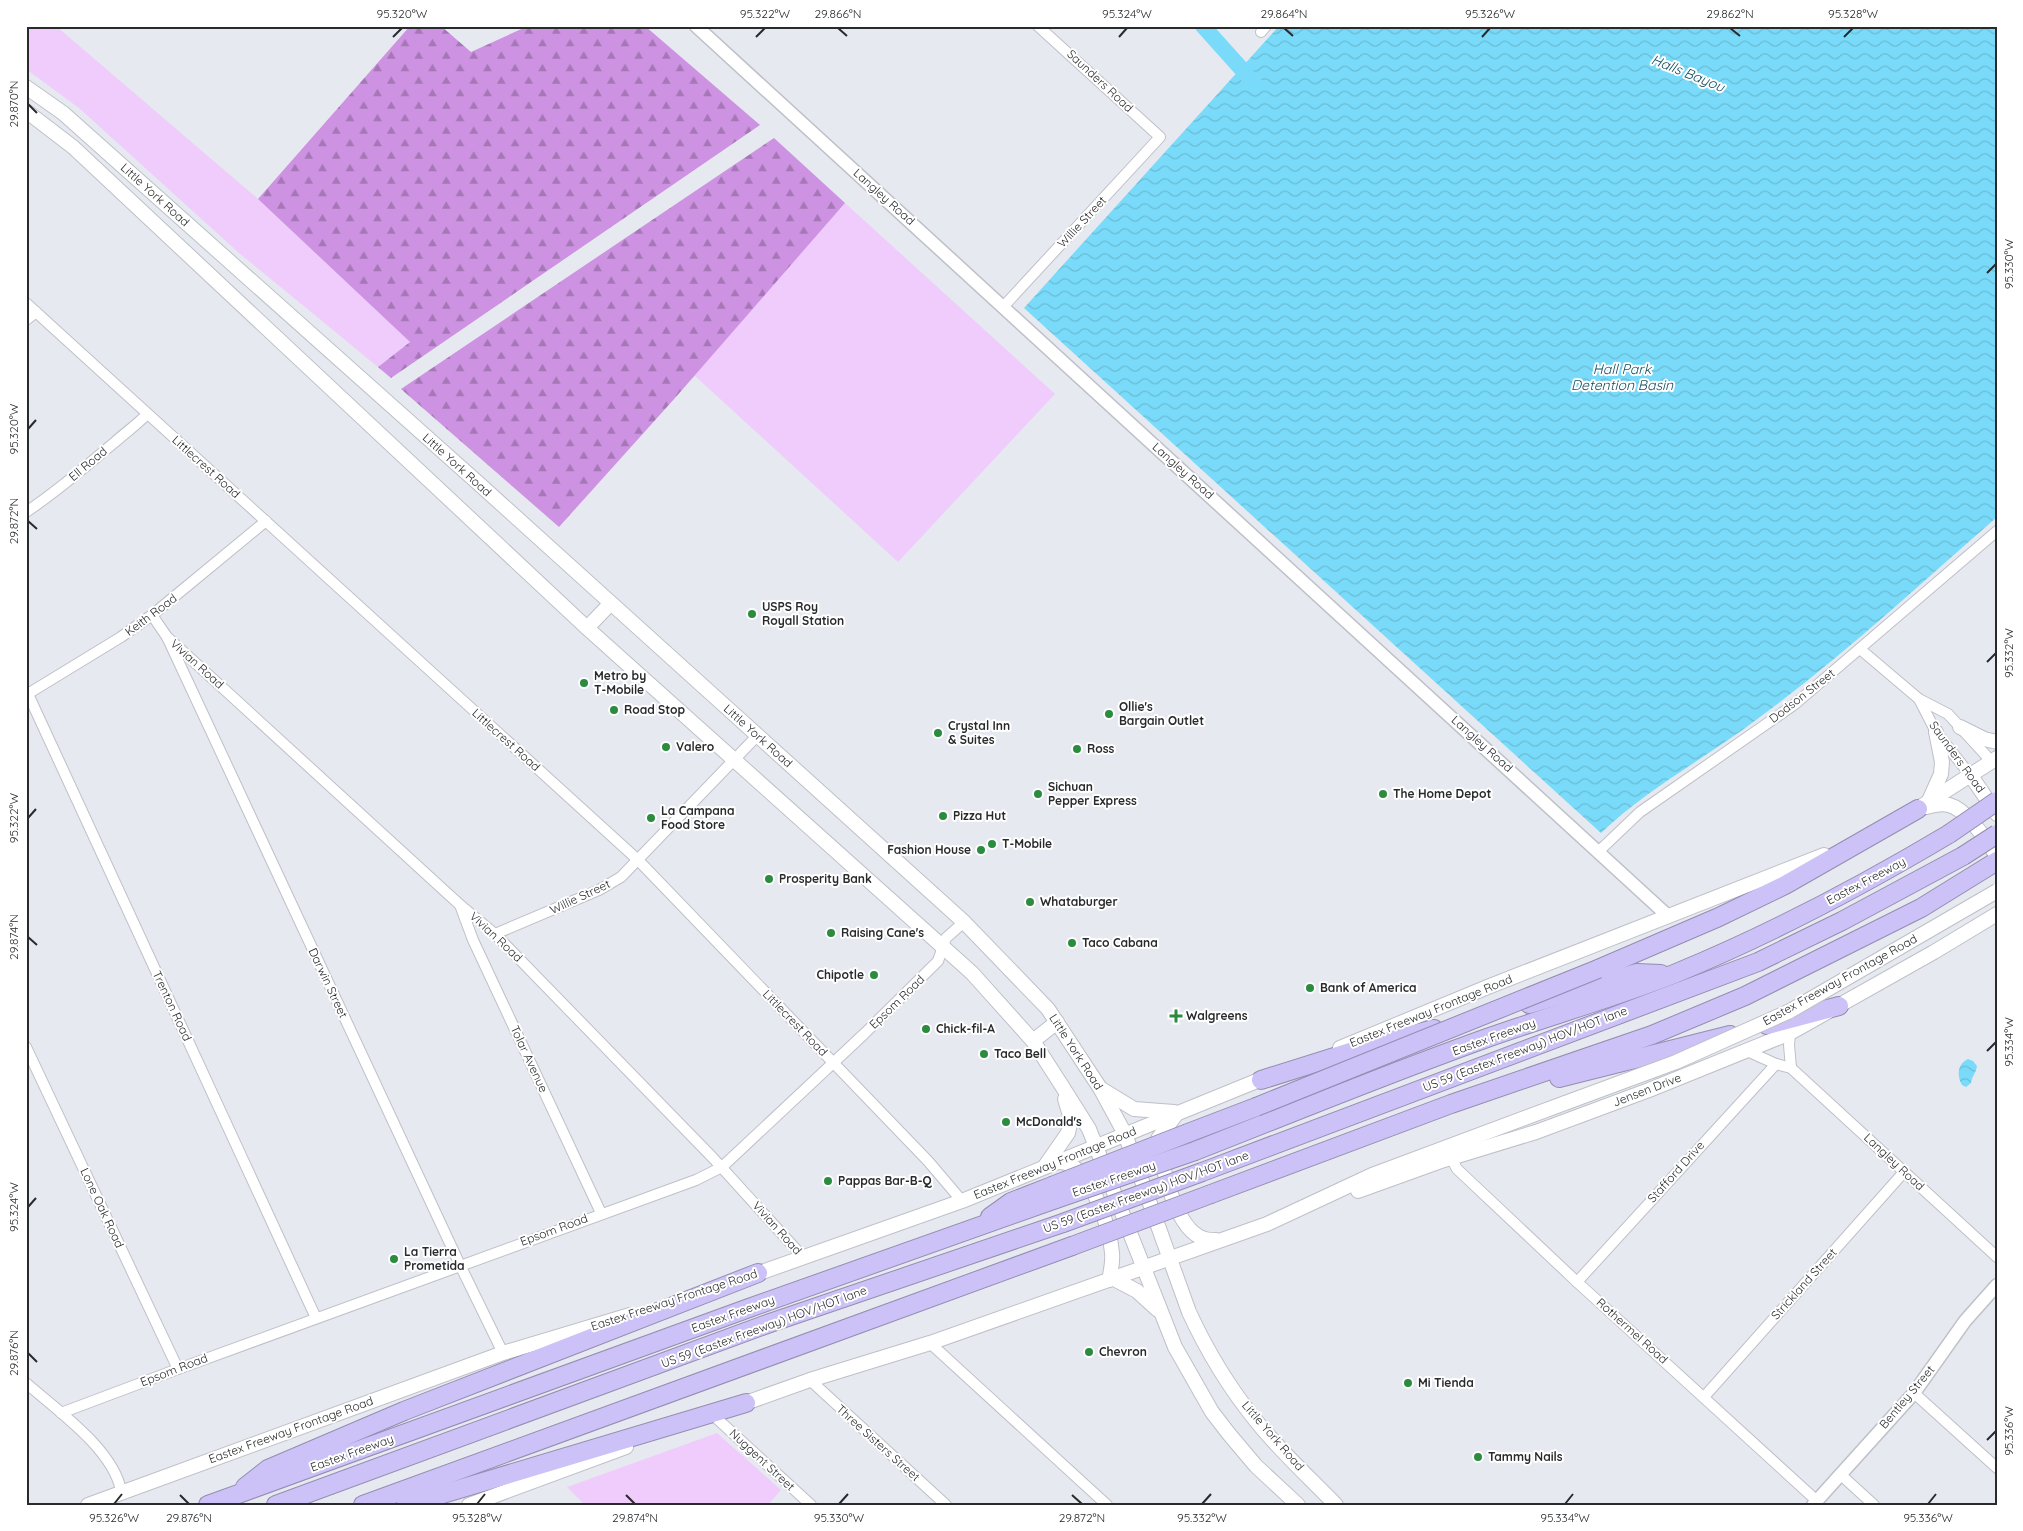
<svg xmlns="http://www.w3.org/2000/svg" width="2023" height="1531" viewBox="0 0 2023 1531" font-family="Quicksand,sans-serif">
<defs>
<pattern id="forest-firs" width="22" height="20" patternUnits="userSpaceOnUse" patternTransform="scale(1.25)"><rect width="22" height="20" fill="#cd92e1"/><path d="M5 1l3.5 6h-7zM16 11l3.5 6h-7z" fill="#a677b7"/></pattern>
<pattern id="water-waves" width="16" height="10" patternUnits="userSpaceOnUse" patternTransform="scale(1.25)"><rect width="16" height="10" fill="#79dbf9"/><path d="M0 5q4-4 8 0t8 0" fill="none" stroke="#69bcd6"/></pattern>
</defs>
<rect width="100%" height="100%" fill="#e6e9f0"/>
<g fill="#f0ccfc">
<path d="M 26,26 L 56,26 L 258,199 L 410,342 L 378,367 L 239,253 L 79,108 L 26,69 Z"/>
<path d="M 845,203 L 1055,394 L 898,562 L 694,375 Z"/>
<path d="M 717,1433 L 781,1490 L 768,1505 L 585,1505 L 567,1487 Z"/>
</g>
<g fill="url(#forest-firs)">
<path d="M 410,26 L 441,26 L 471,52 L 528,26 L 645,26 L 760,125 L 391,378 L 378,367 L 410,342 L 258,199 Z"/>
<path d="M 774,138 L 845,203 L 675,398 L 559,527 L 401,389 Z"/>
</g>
<g fill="url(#water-waves)">
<path d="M 1279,26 L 1997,26 L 1997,517 C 1919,585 1843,656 1760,717 C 1708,757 1649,787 1601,833 L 1024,308 Z"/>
<path d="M 1968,1059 L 1973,1061 L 1977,1066 C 1976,1073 1972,1076 1971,1083 L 1966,1087 L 1962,1085 C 1957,1076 1957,1064 1968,1059 Z"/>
</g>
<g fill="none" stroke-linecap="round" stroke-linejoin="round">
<path stroke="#79dbf9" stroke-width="16" d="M 1203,26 L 1255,84"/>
<defs>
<g id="minor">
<path d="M 1261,32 L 1266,26"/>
<path d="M 26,303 L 638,860 L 928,1161 L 962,1201"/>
<path d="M 1003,307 L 1160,137 L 1038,26"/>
<path d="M 26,320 L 36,312"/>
<path d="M 26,512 C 58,491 86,466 115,442 C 126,432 138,424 147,414"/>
<path d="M 152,615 L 167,637 L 460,1265 L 503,1353"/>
<path d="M 167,637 L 459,904 L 495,934 L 713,1158 L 804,1258"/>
<path d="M 1860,649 L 1919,699 L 1948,714 L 1992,762"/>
<path d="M 28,694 L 316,1318"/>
<path d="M 26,695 L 121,637 L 152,615 L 266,521"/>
<path d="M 1919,699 L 1936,732 L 1971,776"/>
<path d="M 1599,851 L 1640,812 L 1795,704 L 1997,531"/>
<path d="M 460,905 L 473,940 L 601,1213"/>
<path d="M 495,934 L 599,890 L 621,877 L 758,735"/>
<path d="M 1790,1033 L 1789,1045 L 1791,1068"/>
<path d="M 26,1047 L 178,1369"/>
<path d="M 1747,1051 L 1776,1064 L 1791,1068 L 1997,1257"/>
<path d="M 1451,1158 L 1457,1169 L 1577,1282 L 1817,1501"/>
<path d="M 1577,1282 L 1776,1064"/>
<path d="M 930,1343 L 1107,1505"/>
<path d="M 810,1380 L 946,1505"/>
<path d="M 26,1383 C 57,1410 114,1450 121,1491"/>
<path d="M 1914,1393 L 1997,1468"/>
<path d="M 1704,1397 L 1904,1172"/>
<path d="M 61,1413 L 178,1369 L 696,1180 L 722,1167 L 864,1034 L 938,961 L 946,938 L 964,922"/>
<path d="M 713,1415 L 811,1505"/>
<path d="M 1840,1474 L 1874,1505"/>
</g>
<g id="tertiary">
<path d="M 696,26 L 1668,916"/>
<path d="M 1813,1505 L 1914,1393 L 1965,1321 L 1997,1285"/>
</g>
<g id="secondary">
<path d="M 26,87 L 63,113 L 477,482 L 964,922 L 1048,1009 L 1100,1088 L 1125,1134 L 1189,1312 C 1207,1351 1230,1389 1257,1422 C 1281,1452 1310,1478 1336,1505"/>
<path d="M 26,111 L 73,147 L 587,628 L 943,947 L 972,973 L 1033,1041 L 1062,1086 L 1089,1129 L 1175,1347 L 1212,1412 L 1229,1434 L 1256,1466 L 1298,1505"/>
<path d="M 587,628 L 610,604"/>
<path d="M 1960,727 L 1984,739 L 1997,742"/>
<path d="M 1971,776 L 1997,814"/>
<path d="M 1928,803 L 1941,774 L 1942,762 L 1936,732"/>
<path d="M 1926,807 C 1933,805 1942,803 1949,805 C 1968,810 1986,841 1997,856"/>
<path d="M 1911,813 L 1997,758"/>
<path d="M 1033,1041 L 1057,1022"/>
<path d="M 1340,1048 L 1490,986 L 1824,855"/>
<path d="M 1103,1090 L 1134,1109 L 1174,1112"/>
<path d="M 1177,1113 L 1158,1139 C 1162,1166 1175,1231 1205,1239 C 1208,1240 1213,1240 1216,1240"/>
<path d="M 1057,1162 C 1060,1162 1065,1162 1068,1164 C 1093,1174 1110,1229 1112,1253 C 1113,1262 1111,1271 1109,1280"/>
<path d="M 1045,1166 L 1068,1133 L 1071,1119 L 1065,1099"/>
<path d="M 1358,1191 L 1444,1160 L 1536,1132 L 1649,1090 L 1790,1033 L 1934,952 L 1997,914"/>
<path d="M 748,1277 L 962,1201 L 1269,1076"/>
<path d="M 1114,1279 L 1137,1291 L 1158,1310"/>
<path d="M 737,1406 L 810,1380 L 930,1343 L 1267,1224 L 1372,1175 L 1565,1103"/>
<path d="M 88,1505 L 503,1353 L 630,1315"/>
<path d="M 469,1505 L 626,1447"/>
</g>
<g id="motorway">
<path d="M 1598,969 L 1719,917 L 1785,885 L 1918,809"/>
<path d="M 1529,1004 L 1637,973 L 1661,974"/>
<path d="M 1767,1025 L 1839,1006"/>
<path d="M 1559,1078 L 1730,1035"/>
<path d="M 1261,1080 L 1366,1047 L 1434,1029"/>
<path d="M 1188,1133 L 1256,1107"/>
<path d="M 1195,1151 C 1292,1113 1389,1073 1487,1038 C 1549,1016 1613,998 1674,974 C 1769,935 1860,887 1949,834"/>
<path d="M 1202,1172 L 1758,962 L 1842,921 L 1963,856"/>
<path d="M 1211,1194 L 1451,1104 L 1652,1035 L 1745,996 L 1921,908 L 1997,861"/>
<path d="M 990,1217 L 1011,1202 L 1052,1186"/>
<path d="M 245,1487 L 268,1469 L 404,1411 L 758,1273"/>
<path d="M 208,1505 L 749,1308 L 1056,1199"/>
<path d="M 276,1505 L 770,1323 L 1063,1223"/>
<path d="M 363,1505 L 1072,1246"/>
<path d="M 406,1505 L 746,1403"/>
</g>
</defs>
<use href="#minor" stroke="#bec0c8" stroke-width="12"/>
<use href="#tertiary" stroke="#bec0c8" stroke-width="15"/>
<use href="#secondary" stroke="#bec0c8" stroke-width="16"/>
<use href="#motorway" stroke="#938db0" stroke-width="20"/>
<use href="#minor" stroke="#fff" stroke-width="10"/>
<use href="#tertiary" stroke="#fff" stroke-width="12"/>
<use href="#secondary" stroke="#fff" stroke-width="14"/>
<use href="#motorway" stroke="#ccc2f7" stroke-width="18"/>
<defs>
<path id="secondary-bridge" d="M 1565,1103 L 1676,1062 L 1790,1011 L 1997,891"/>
<g id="motorway-bridge">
<path d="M 1949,834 L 1997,801"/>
<path d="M 1963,856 L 1997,834"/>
<path d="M 1256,1107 L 1598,969"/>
<path d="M 1052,1186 L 1188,1133"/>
<path d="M 1056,1199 L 1195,1151"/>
<path d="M 1063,1223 L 1202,1172"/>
<path d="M 1072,1246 L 1211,1194"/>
</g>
</defs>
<use href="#secondary-bridge" stroke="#bec0c8" stroke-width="16" stroke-linecap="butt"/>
<use href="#motorway-bridge" stroke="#938db0" stroke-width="20" stroke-linecap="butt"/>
<use href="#secondary-bridge" stroke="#fff" stroke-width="14"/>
<use href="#motorway-bridge" stroke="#ccc2f7" stroke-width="18"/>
</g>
<path fill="none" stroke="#282a2c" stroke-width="2" d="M 838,28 L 847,36M 1284,28 L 1293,36M 1730,28 L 1740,36M 393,37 L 402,28M 756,37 L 765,28M 1119,37 L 1127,28M 1482,37 L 1490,28M 1844,37 L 1853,28M 28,104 L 37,113M 1987,273 L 1996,264M 28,429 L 36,420M 28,521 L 37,529M 1987,662 L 1996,653M 28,818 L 36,809M 28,937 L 37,945M 1987,1051 L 1996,1042M 28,1207 L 36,1198M 28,1353 L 37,1362M 1987,1440 L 1996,1431M 180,1495 L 189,1504M 626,1495 L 635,1504M 1072,1495 L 1082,1504M 114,1504 L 122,1494M 477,1504 L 485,1494M 839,1504 L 848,1494M 1202,1504 L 1211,1494M 1565,1504 L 1573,1494M 1928,1504 L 1936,1494"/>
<g fill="#2b8b3e" stroke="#fff" stroke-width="2">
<circle cx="752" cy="614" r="5"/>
<circle cx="584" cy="683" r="5"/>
<circle cx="614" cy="710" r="5"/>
<circle cx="1109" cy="714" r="5"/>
<circle cx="938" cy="733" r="5"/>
<circle cx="666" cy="747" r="5"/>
<circle cx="1077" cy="749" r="5"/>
<circle cx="1038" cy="794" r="5"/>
<circle cx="1383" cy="794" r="5"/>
<circle cx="943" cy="816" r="5"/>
<circle cx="651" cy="818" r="5"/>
<circle cx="992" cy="844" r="5"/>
<circle cx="981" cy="850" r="5"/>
<circle cx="769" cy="879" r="5"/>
<circle cx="1030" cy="902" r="5"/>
<circle cx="831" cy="933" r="5"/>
<circle cx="1072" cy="943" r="5"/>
<circle cx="874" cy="975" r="5"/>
<circle cx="1310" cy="988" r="5"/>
<path d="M1173.5 1008.5h5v5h5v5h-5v5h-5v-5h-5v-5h5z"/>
<circle cx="926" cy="1029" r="5"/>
<circle cx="984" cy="1054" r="5"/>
<circle cx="1006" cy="1122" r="5"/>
<circle cx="828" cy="1181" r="5"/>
<circle cx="394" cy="1259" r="5"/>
<circle cx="1089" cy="1352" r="5"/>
<circle cx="1408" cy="1383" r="5"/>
<circle cx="1478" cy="1457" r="5"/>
</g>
<g text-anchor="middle" stroke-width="4" stroke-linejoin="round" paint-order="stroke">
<g font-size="12" fill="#282a2c" stroke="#fff">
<text transform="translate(1100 81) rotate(43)" y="4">Saunders Road</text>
<text transform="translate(155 195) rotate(42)" y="4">Little York Road</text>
<text transform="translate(884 197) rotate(42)" y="4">Langley Road</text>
<text transform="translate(1082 222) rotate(-47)" y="4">Willie Street</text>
<text transform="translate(88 464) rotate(-40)" y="4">Ell Road</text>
<text transform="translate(457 465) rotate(42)" y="4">Little York Road</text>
<text transform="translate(206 467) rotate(42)" y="4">Littlecrest Road</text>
<text transform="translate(1183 471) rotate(42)" y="4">Langley Road</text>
<text transform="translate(151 615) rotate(-37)" y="4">Keith Road</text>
<text transform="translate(197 664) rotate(42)" y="4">Vivian Road</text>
<text transform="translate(1802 696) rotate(-38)" y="4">Dodson Street</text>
<text transform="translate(758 736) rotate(42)" y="4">Little York Road</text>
<text transform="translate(506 740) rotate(42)" y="4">Littlecrest Road</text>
<text transform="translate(1482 744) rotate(42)" y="4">Langley Road</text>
<text transform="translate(1957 757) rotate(54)" y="4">Saunders Road</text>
<text transform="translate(1866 881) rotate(-28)" y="4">Eastex Freeway</text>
<text transform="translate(580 897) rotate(-25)" y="4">Willie Street</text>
<text transform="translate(496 937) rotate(43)" y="4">Vivian Road</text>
<text transform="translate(1840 980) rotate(-29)" y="4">Eastex Freeway Frontage Road</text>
<text transform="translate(328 983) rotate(65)" y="4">Darwin Street</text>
<text transform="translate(897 1002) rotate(-44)" y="4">Epsom Road</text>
<text transform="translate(172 1006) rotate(65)" y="4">Trenton Road</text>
<text transform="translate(1431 1011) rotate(-22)" y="4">Eastex Freeway Frontage Road</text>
<text transform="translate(795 1023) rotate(46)" y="4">Littlecrest Road</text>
<text transform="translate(1494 1037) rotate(-20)" y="4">Eastex Freeway</text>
<text transform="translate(1525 1049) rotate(-21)" y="4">US 59 (Eastex Freeway) HOV/HOT lane</text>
<text transform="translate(1076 1052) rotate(57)" y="4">Little York Road</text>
<text transform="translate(529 1059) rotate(65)" y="4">Tolar Avenue</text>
<text transform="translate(1647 1090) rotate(-21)" y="4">Jensen Drive</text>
<text transform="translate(1894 1162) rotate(43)" y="4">Langley Road</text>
<text transform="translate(1055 1163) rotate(-22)" y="4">Eastex Freeway Frontage Road</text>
<text transform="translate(1676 1172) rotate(-48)" y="4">Stafford Drive</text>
<text transform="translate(1114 1179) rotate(-19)" y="4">Eastex Freeway</text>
<text transform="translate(1146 1192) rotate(-20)" y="4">US 59 (Eastex Freeway) HOV/HOT lane</text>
<text transform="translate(102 1208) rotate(65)" y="4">Lone Oak Road</text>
<text transform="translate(777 1228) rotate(48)" y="4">Vivian Road</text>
<text transform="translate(554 1230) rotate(-20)" y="4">Epsom Road</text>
<text transform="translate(1804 1284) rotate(-48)" y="4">Strickland Street</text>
<text transform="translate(674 1300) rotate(-18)" y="4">Eastex Freeway Frontage Road</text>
<text transform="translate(733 1314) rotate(-20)" y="4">Eastex Freeway</text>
<text transform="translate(764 1327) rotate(-20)" y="4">US 59 (Eastex Freeway) HOV/HOT lane</text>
<text transform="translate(1632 1331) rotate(42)" y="4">Rothermel Road</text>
<text transform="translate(174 1370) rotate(-21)" y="4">Epsom Road</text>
<text transform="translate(1907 1397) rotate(-50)" y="4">Bentley Street</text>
<text transform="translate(291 1430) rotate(-20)" y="4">Eastex Freeway Frontage Road</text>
<text transform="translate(1273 1436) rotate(49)" y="4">Little York Road</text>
<text transform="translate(878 1443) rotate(42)" y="4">Three Sisters Street</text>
<text transform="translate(352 1453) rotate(-20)" y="4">Eastex Freeway</text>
<text transform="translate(762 1460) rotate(43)" y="4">Nuggent Street</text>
</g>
<g font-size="12" font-weight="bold" fill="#282a2c" stroke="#fff" text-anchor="start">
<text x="762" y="611">USPS Roy<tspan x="762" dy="14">Royall Station</tspan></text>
<text x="594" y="680">Metro by<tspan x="594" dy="14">T-Mobile</tspan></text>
<text x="1119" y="711">Ollie's<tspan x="1119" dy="14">Bargain Outlet</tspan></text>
<text x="624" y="714">Road Stop</text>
<text x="948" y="730">Crystal Inn<tspan x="948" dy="14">&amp; Suites</tspan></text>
<text x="676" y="751">Valero</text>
<text x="1087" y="753">Ross</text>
<text x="1048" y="791">Sichuan<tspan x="1048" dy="14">Pepper Express</tspan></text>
<text x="1393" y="798">The Home Depot</text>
<text x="661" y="815">La Campana<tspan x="661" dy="14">Food Store</tspan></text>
<text x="953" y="820">Pizza Hut</text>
<text x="1002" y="848">T-Mobile</text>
<text x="971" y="854" text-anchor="end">Fashion House</text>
<text x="779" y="883">Prosperity Bank</text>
<text x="1040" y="906">Whataburger</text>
<text x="841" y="937">Raising Cane's</text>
<text x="1082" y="947">Taco Cabana</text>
<text x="864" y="979" text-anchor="end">Chipotle</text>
<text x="1320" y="992">Bank of America</text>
<text x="1186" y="1020">Walgreens</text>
<text x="936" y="1033">Chick-fil-A</text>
<text x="994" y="1058">Taco Bell</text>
<text x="1016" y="1126">McDonald's</text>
<text x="838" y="1185">Pappas Bar-B-Q</text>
<text x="404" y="1256">La Tierra<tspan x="404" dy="14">Prometida</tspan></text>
<text x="1099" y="1356">Chevron</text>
<text x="1418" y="1387">Mi Tienda</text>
<text x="1488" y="1461">Tammy Nails</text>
</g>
<g font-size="14" font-style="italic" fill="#134d5c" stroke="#fff">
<text transform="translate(1688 73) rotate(22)" y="5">Halls Bayou</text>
<text x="1622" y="374">Hall Park<tspan x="1622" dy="16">Detention Basin</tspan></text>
</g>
</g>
<rect width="2023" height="1531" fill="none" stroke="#ffffff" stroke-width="55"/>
<rect x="28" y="28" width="1968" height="1476" fill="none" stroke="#282a2c" stroke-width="2"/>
<g font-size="12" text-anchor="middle" fill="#282a2c">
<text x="402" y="18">95.320°W</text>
<text x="765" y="18">95.322°W</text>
<text x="838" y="18">29.866°N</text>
<text x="1127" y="18">95.324°W</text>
<text x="1284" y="18">29.864°N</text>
<text x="1490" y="18">95.326°W</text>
<text x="1730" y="18">29.862°N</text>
<text x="1853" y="18">95.328°W</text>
<text transform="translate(14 104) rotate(-90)" y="4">29.870°N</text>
<text transform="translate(2009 264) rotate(-90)" y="4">95.330°W</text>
<text transform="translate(14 429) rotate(-90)" y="4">95.320°W</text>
<text transform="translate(14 521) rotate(-90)" y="4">29.872°N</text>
<text transform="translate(2009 653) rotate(-90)" y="4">95.332°W</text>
<text transform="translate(14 818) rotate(-90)" y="4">95.322°W</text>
<text transform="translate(14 937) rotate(-90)" y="4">29.874°N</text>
<text transform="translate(2009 1042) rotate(-90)" y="4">95.334°W</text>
<text transform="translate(14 1207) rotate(-90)" y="4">95.324°W</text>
<text transform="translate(14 1353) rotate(-90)" y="4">29.876°N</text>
<text transform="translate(2009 1431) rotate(-90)" y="4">95.336°W</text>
<text x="114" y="1522">95.326°W</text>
<text x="189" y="1522">29.876°N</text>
<text x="477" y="1522">95.328°W</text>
<text x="635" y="1522">29.874°N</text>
<text x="839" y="1522">95.330°W</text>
<text x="1082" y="1522">29.872°N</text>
<text x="1202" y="1522">95.332°W</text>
<text x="1565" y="1522">95.334°W</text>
<text x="1928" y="1522">95.336°W</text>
</g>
</svg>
